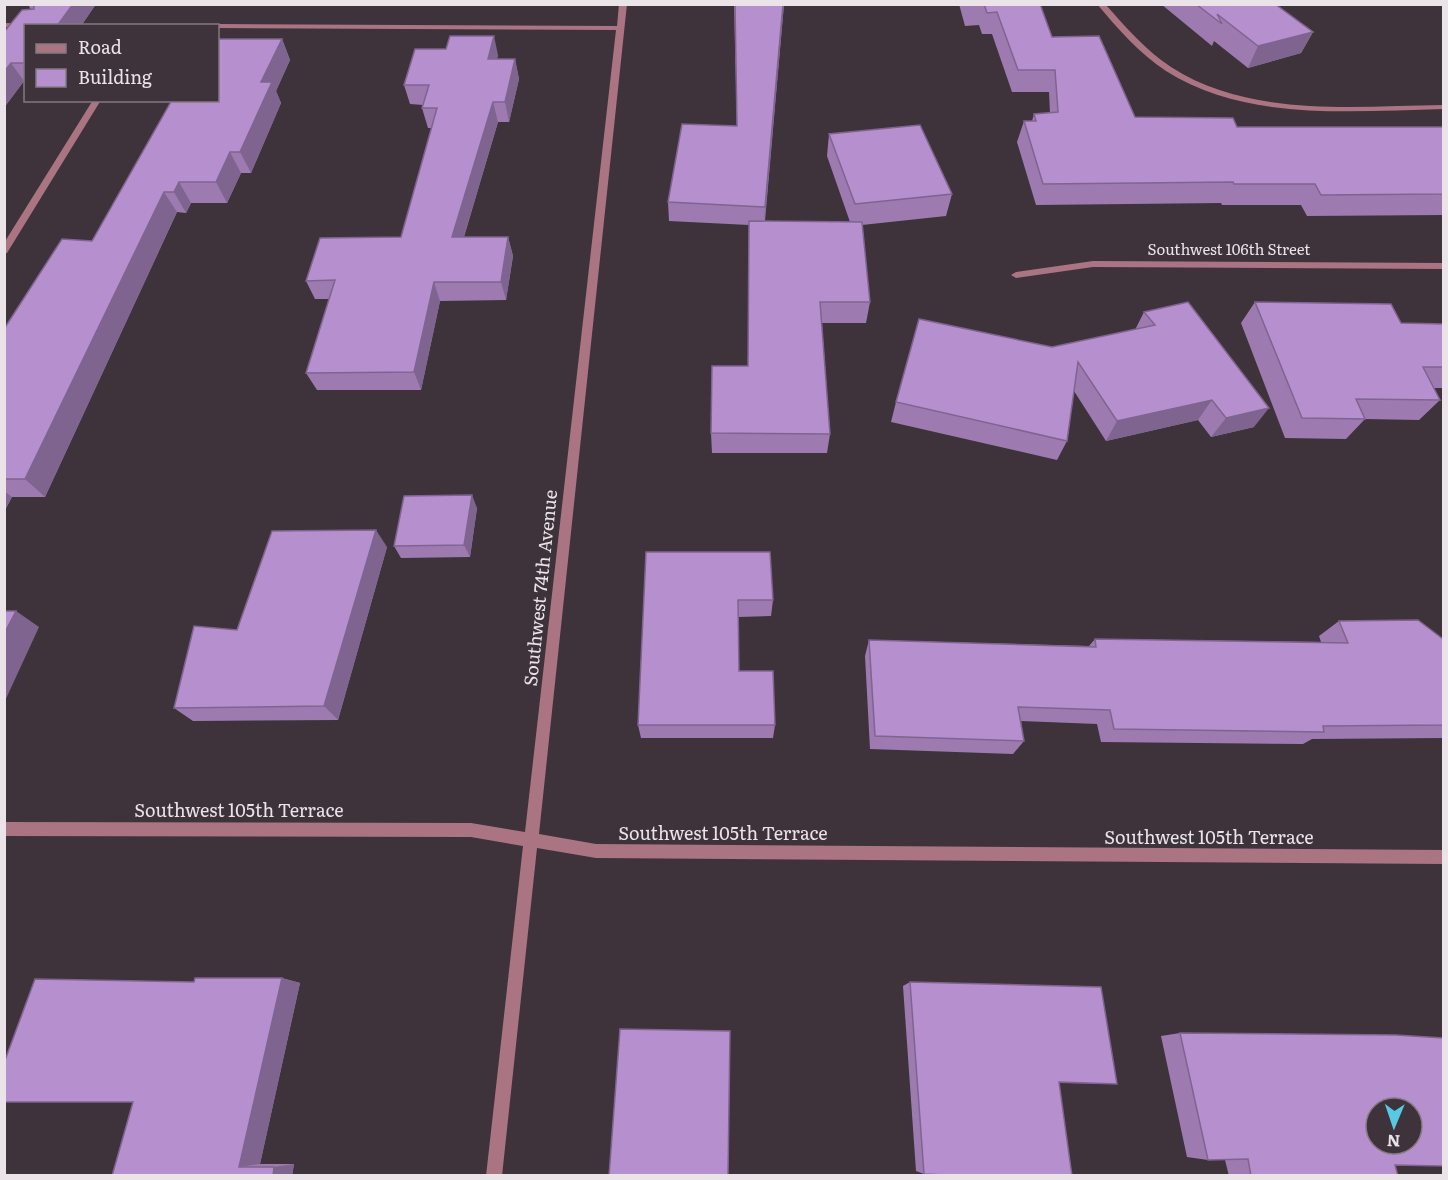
<svg xmlns="http://www.w3.org/2000/svg" width="1448" height="1180" viewBox="0 0 1448 1180" font-family="Literata,serif">
<rect width="100%" height="100%" fill="#3e333b"/>
<g fill="none" stroke-linecap="round" stroke-linejoin="round">
<g fill="#ab7483" fill-rule="evenodd">
<path d="M 619,4 L 627,4 L 539,834 L 596,844 L 1444,850 L 1444,864 L 596,858 L 537,848 L 502,1176 L 486,1176 L 523,846 L 471,837 L 4,836 L 4,822 L 471,823 L 525,832 L 616,30 L 218,28 L 218,26 L 215,26 L 218,24 L 617,26 Z"/>
<path d="M 1097,4 L 1105,4 C 1125,26 1146,51 1171,67 C 1250,118 1354,106 1444,105 L 1444,109 C 1352,111 1247,122 1166,71 C 1140,54 1117,28 1097,4 Z"/>
<path d="M 4,23 L 41,24 L 44,26 L 26,26 L 26,28 L 4,27 Z"/>
<path d="M 93,100 L 101,100 L 7,253 L 4,254 L 4,243 Z"/>
<path d="M 1093,261 L 1444,263 L 1444,269 L 1093,267 L 1016,278 L 1011,275 L 1016,272 Z"/>
</g>
</g>
<g fill="#9d7bb1">
<path d="M 28,4 L 96,4 L 81,26 L 26,26 L 26,81 L 24,81 L 6,105 L 4,32 L 31,10 Z"/>
<path d="M 734,4 L 784,4 L 765,221 L 850,222 L 827,156 L 829,134 L 952,194 L 946,216 L 862,225 L 870,302 L 866,323 L 822,323 L 830,434 L 827,453 L 712,453 L 711,433 L 748,366 L 749,225 L 669,221 L 668,202 L 737,126 Z"/>
<path d="M 959,4 L 1040,4 L 1052,37 L 1135,117 L 1237,127 L 1443,127 L 1443,215 L 1307,216 L 1301,205 L 1222,205 L 1221,203 L 1036,205 L 1017,142 L 1024,121 L 1032,121 L 1034,114 L 1050,113 L 1049,92 L 1012,92 L 992,34 L 982,34 L 979,25 L 965,26 Z"/>
<path d="M 1161,4 L 1275,4 L 1313,32 L 1301,53 L 1248,68 L 1214,41 L 1212,46 Z"/>
<path d="M 282,39 L 290,60 L 276,91 L 281,103 L 251,173 L 241,173 L 227,203 L 191,203 L 186,213 L 177,212 L 45,497 L 12,497 L 4,512 L 4,329 L 92,241 Z"/>
<path d="M 498,55 L 497,59 L 515,59 L 519,79 L 509,122 L 498,122 L 464,237 L 508,237 L 513,256 L 506,300 L 440,301 L 421,390 L 317,390 L 306,373 L 329,299 L 315,299 L 306,281 L 401,237 L 432,128 L 428,128 L 422,108 L 423,105 L 410,104 L 404,85 Z"/>
<path d="M 1255,302 L 1401,323 L 1443,324 L 1443,388 L 1433,388 L 1440,400 L 1419,420 L 1365,419 L 1346,439 L 1285,438 L 1241,323 Z"/>
<path d="M 1144,312 L 1254,427 L 1211,437 L 1198,420 L 1106,441 L 1074,391 L 1067,441 L 1057,460 L 891,422 L 896,402 L 1052,347 L 1135,330 Z"/>
<path d="M 477,508 L 470,557 L 401,558 L 394,546 Z"/>
<path d="M 387,547 L 338,720 L 193,721 L 174,708 L 237,630 Z"/>
<path d="M 646,552 L 773,600 L 771,616 L 738,617 L 739,671 L 775,725 L 773,738 L 641,738 L 638,725 Z"/>
<path d="M 1339,621 L 1443,639 L 1443,738 L 1312,739 L 1303,744 L 1101,742 L 1097,724 L 1021,721 L 1024,741 L 1013,754 L 870,749 L 865,656 L 869,640 L 1089,646 L 1095,639 L 1321,642 L 1319,636 Z"/>
<path d="M 282,978 L 300,983 L 260,1164 L 294,1164 L 292,1176 L 112,1176 L 194,982 Z"/>
<path d="M 910,982 L 1117,1084 L 1059,1083 L 924,1174 L 916,1171 L 903,986 Z"/>
<path d="M 1180,1033 L 1395,1165 L 1398,1176 L 1229,1176 L 1225,1160 L 1208,1160 L 1187,1157 L 1161,1036 Z"/>
</g>
<g fill="#7f6490">
<path d="M 73,4 L 96,4 L 81,26 L 57,26 Z"/>
<path d="M 783,4 L 784,4 L 764,226 L 765,207 Z"/>
<path d="M 1313,32 L 1301,53 L 1248,68 L 1258,46 Z"/>
<path d="M 494,36 L 498,55 L 492,79 L 488,59 Z"/>
<path d="M 282,39 L 290,60 L 276,91 L 281,103 L 251,173 L 240,152 L 261,82 Z"/>
<path d="M 515,59 L 519,79 L 509,122 L 505,102 Z"/>
<path d="M 11,63 L 24,81 L 6,105 L 4,118 L 4,72 Z"/>
<path d="M 493,102 L 498,122 L 458,256 L 452,237 Z"/>
<path d="M 230,152 L 241,173 L 227,203 L 216,182 Z"/>
<path d="M 179,182 L 191,203 L 186,213 L 174,192 Z"/>
<path d="M 164,192 L 177,212 L 45,497 L 25,479 Z"/>
<path d="M 508,237 L 513,256 L 506,300 L 501,282 Z"/>
<path d="M 434,282 L 440,301 L 421,390 L 414,372 Z"/>
<path d="M 1212,400 L 1198,420 L 1106,441 L 1117,421 Z"/>
<path d="M 1269,408 L 1254,427 L 1211,437 L 1226,418 Z"/>
<path d="M 4,491 L 12,497 L 4,512 Z"/>
<path d="M 472,495 L 477,508 L 470,557 L 464,545 Z"/>
<path d="M 376,530 L 387,547 L 338,720 L 324,706 Z"/>
<path d="M 16,611 L 39,627 L 4,703 L 4,634 Z"/>
<path d="M 282,978 L 300,983 L 260,1164 L 239,1167 Z"/>
<path d="M 294,1164 L 292,1176 L 273,1176 L 274,1167 Z"/>
</g>
<g fill="#b68fce" stroke="#7f6490" stroke-width="1.5" fill-rule="evenodd">
<path d="M 30,4 L 73,4 L 57,26 L 26,26 L 26,63 L 11,63 L 4,72 L 4,32 L 22,10 L 34,9 L 34,6 Z"/>
<path d="M 735,4 L 783,4 L 765,207 L 668,202 L 682,124 L 737,126 Z"/>
<path d="M 984,4 L 1040,4 L 1052,37 L 1099,36 L 1135,117 L 1233,118 L 1237,127 L 1443,127 L 1443,194 L 1321,195 L 1315,184 L 1234,184 L 1233,182 L 1043,184 L 1024,121 L 1036,121 L 1034,114 L 1058,112 L 1055,70 L 1018,70 L 997,12 L 987,13 Z"/>
<path d="M 1196,4 L 1275,4 L 1313,32 L 1258,46 L 1217,14 L 1222,24 Z"/>
<path d="M 450,36 L 494,36 L 488,59 L 515,59 L 505,102 L 493,102 L 452,237 L 508,237 L 501,282 L 434,282 L 414,372 L 306,373 L 335,280 L 306,281 L 320,238 L 401,237 L 437,108 L 422,108 L 429,85 L 404,85 L 415,49 L 446,49 Z"/>
<path d="M 218,39 L 282,39 L 261,82 L 272,82 L 240,152 L 230,152 L 216,182 L 179,182 L 174,192 L 164,192 L 25,479 L 4,479 L 4,329 L 62,239 L 92,241 L 172,100 L 218,100 Z"/>
<path d="M 920,125 L 952,194 L 855,204 L 829,134 Z"/>
<path d="M 749,221 L 862,222 L 870,302 L 820,302 L 830,434 L 711,433 L 712,366 L 748,366 Z"/>
<path d="M 1188,302 L 1269,408 L 1226,418 L 1212,400 L 1117,421 L 1078,362 L 1067,441 L 896,402 L 919,319 L 1052,347 L 1155,325 L 1144,312 Z"/>
<path d="M 1255,302 L 1391,304 L 1401,323 L 1443,324 L 1443,367 L 1423,367 L 1440,400 L 1356,399 L 1365,419 L 1302,418 Z"/>
<path d="M 472,495 L 464,545 L 394,546 L 404,496 Z"/>
<path d="M 376,530 L 324,706 L 174,708 L 194,626 L 237,630 L 272,531 Z"/>
<path d="M 646,552 L 770,552 L 773,600 L 738,600 L 739,671 L 773,671 L 775,725 L 638,725 Z"/>
<path d="M 4,611 L 16,611 L 4,634 Z"/>
<path d="M 1418,620 L 1443,639 L 1443,725 L 1323,726 L 1324,732 L 1114,729 L 1110,710 L 1018,707 L 1024,741 L 875,736 L 869,640 L 1096,647 L 1095,639 L 1348,643 L 1339,621 Z"/>
<path d="M 195,978 L 282,978 L 239,1167 L 274,1167 L 273,1176 L 112,1176 L 133,1102 L 4,1102 L 4,1063 L 35,979 L 194,982 Z"/>
<path d="M 910,982 L 1101,987 L 1117,1084 L 1059,1082 L 1072,1176 L 963,1176 L 924,1174 Z"/>
<path d="M 620,1029 L 730,1031 L 728,1176 L 609,1176 Z"/>
<path d="M 1180,1033 L 1396,1035 L 1443,1038 L 1443,1166 L 1395,1165 L 1398,1176 L 1251,1176 L 1248,1159 L 1208,1160 ZM 1376,1108 L 1412,1108 L 1412,1144 L 1376,1144 Z"/>
</g>
<g text-anchor="middle" stroke-width="6" stroke-linejoin="round" paint-order="stroke">
<g font-size="15" fill="#eae3e8" stroke="#3e333b">
<text x="1229" y="255">Southwest 106th Street</text>
</g>
<g font-size="18" fill="#eae3e8" stroke="#3e333b">
<text transform="translate(541 588) rotate(-84)" y="6">Southwest 74th Avenue</text>
<text x="239" y="817">Southwest 105th Terrace</text>
<text x="723" y="840">Southwest 105th Terrace</text>
<text x="1209" y="844">Southwest 105th Terrace</text>
</g>
</g>
<rect width="1448" height="1180" fill="none" stroke="#eae3e8" stroke-width="12"/>
<rect x="24" y="24" width="195" height="78" fill="#3e333b" stroke="#837980" stroke-width="1.5"/>
<rect x="36" y="44" width="30" height="9" fill="#ab7483" stroke="#837980" stroke-width="1.5"/>
<text x="78" y="54" font-size="18" fill="#eae3e8">Road</text>
<rect x="36" y="69" width="30" height="18" fill="#b68fce" stroke="#837980" stroke-width="1.5"/>
<text x="78" y="84" font-size="18" fill="#eae3e8">Building</text>
<g transform="translate(1394 1126) rotate(182)"><circle r="28" fill="#3e333b" stroke="#837980" stroke-width="1.5"/>
<path d="M0-4.5L10 22L0 15L-10 22Z" fill="#57c9e3"/>
<text y="-9" font-size="16" font-weight="bold" text-anchor="middle" fill="#eae3e8">N</text>
</g>
</svg>
